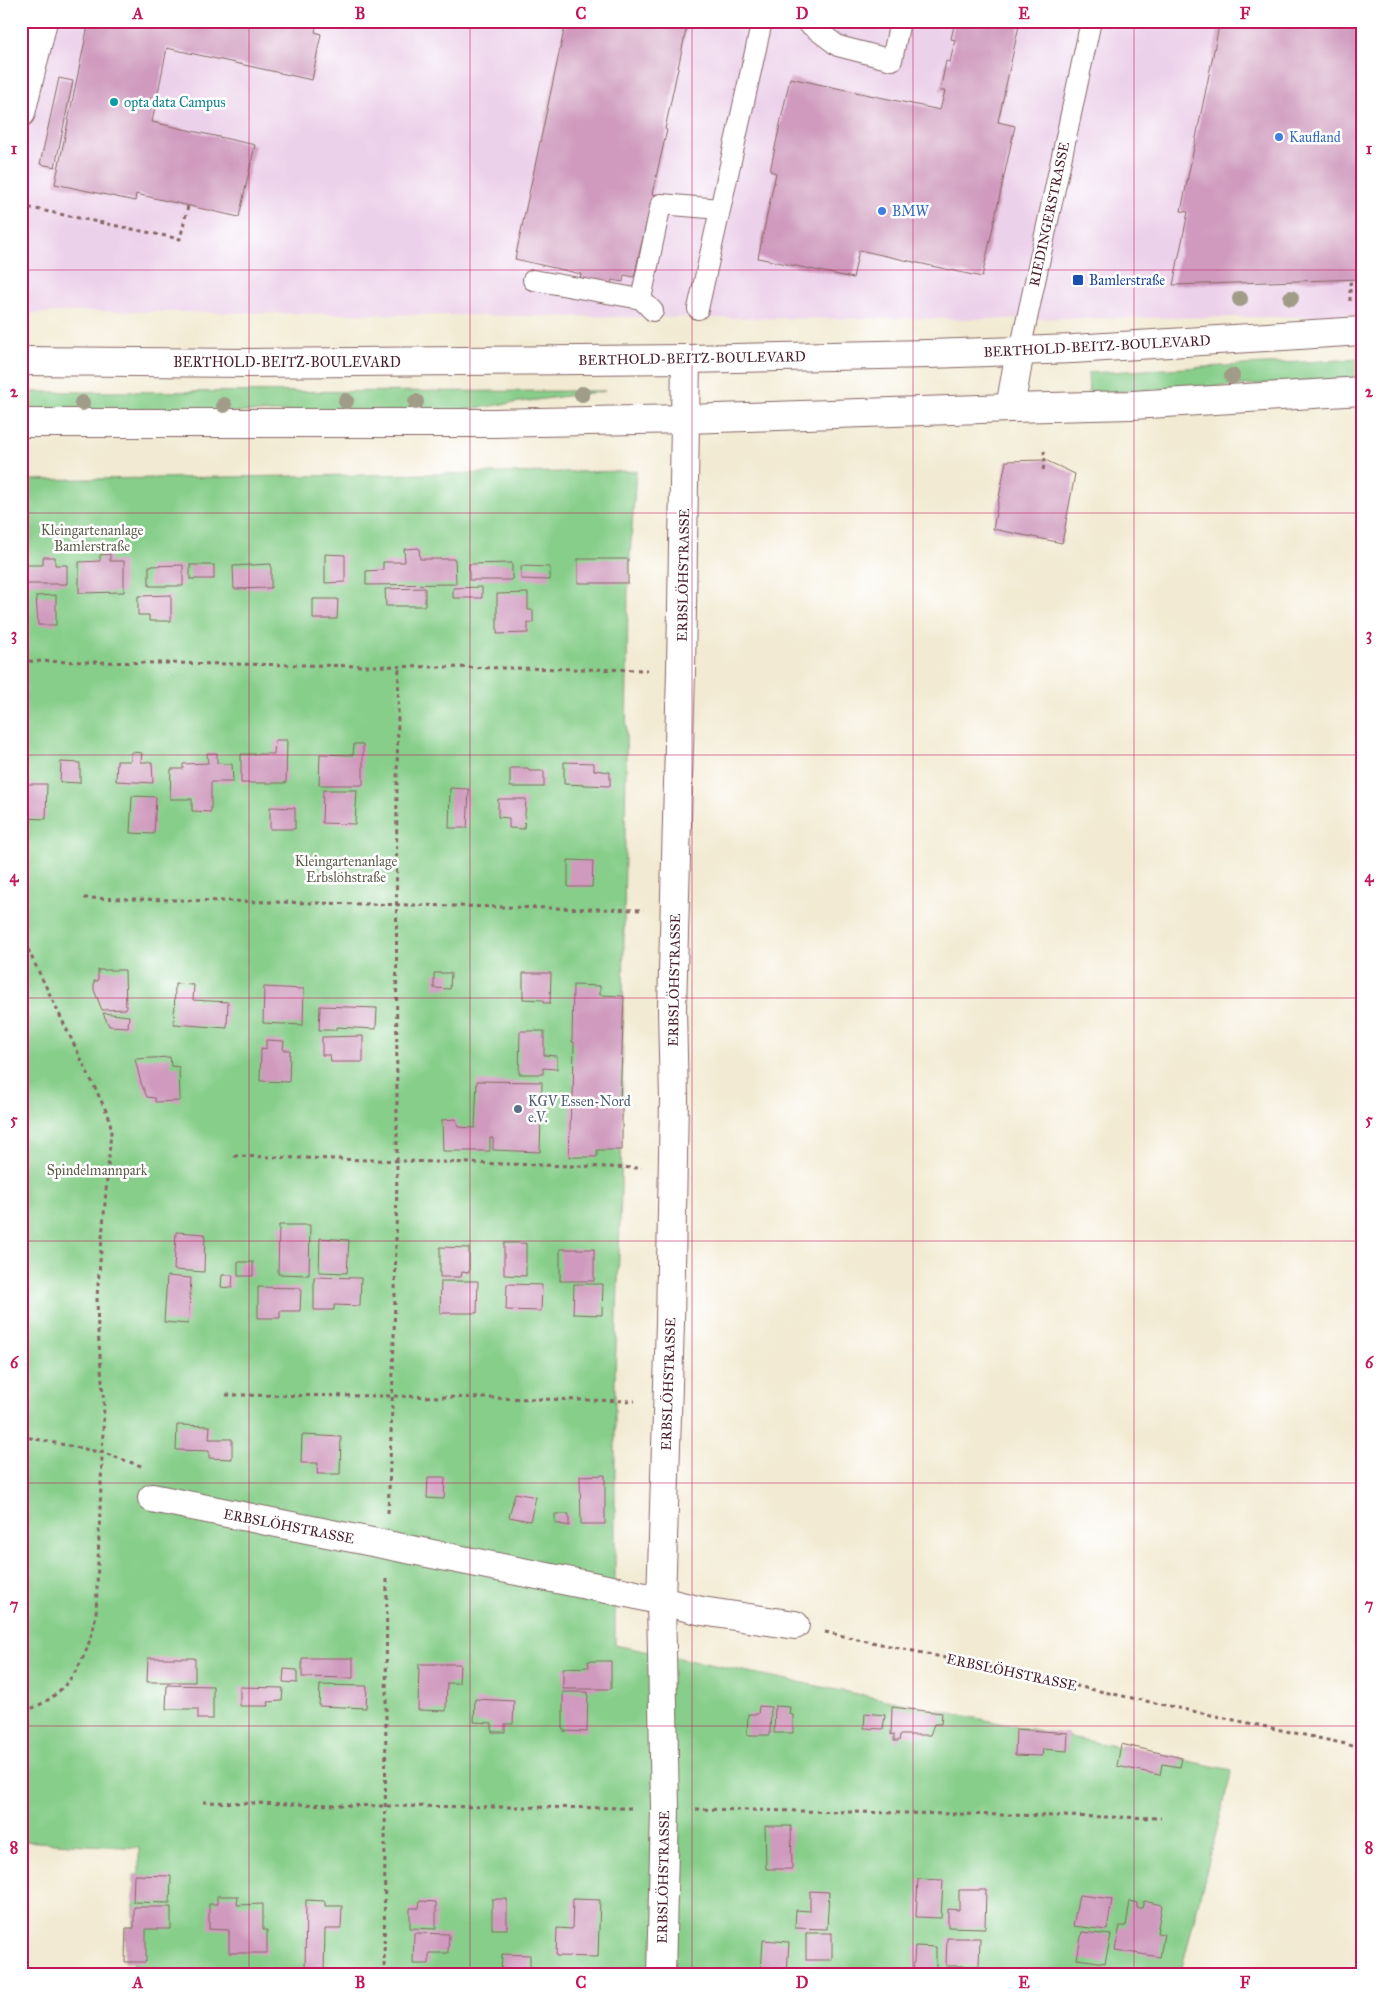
<svg xmlns="http://www.w3.org/2000/svg" width="1383" height="1996" viewBox="0 0 1383 1996" font-family="'IM FELL Great Primer',serif">
<rect width="100%" height="100%" fill="#fff"/>
<filter id="ink" filterUnits="userSpaceOnUse"><feTurbulence type="fractalNoise" baseFrequency=".02" numOctaves="2"/><feDisplacementMap in="SourceGraphic" scale="10" xChannelSelector="R" yChannelSelector="G"/><feConvolveMatrix kernelMatrix="1 2 1 2 8 2 1 2 1" color-interpolation-filters="sRGB"/></filter>
<filter id="wash" filterUnits="userSpaceOnUse"><feTurbulence type="fractalNoise" baseFrequency=".0096" numOctaves="4" result="noise"/><feDisplacementMap in="SourceGraphic" scale="20" xChannelSelector="R" yChannelSelector="G"/><feGaussianBlur stdDeviation="1.12" result="paint"/><feColorMatrix in="noise" values="0 0 0 0 0 0 0 0 0 0 0 0 0 0 0 0 0 1.4 0 .05"/><feComposite in="paint" operator="in"/></filter>
<g filter="url(#wash)">
<rect width="100%" height="100%" fill="#f2ead2"/>
<path fill="#ecd1ea" d="M 21,21 L 1362,21 L 1362,316 L 1001,319 L 710,318 L 90,311 L 21,314 Z"/>
<g fill="#86ce89" stroke="#68765a">
<path d="M 1362,359 L 1362,379 L 1089,393 L 1088,373 Z"/>
<path d="M 605,391 L 445,412 L 21,412 L 21,392 Z"/>
<path d="M 636,471 L 628,583 L 621,1191 L 615,1378 L 615,1645 L 1232,1770 L 1180,1975 L 134,1975 L 134,1962 L 125,1962 L 126,1928 L 134,1928 L 134,1875 L 139,1875 L 139,1848 L 21,1841 L 21,480 Z"/>
</g>
<g id="blocks">
<g fill="#cf9abd">
<path d="M 89,21 L 317,21 L 315,32 L 321,34 L 312,80 L 167,48 L 152,122 L 255,145 L 239,217 L 136,194 L 135,201 L 55,184 Z"/>
<path d="M 566,21 L 688,21 L 665,129 L 667,130 L 652,194 L 657,195 L 654,212 L 649,211 L 634,277 L 624,275 L 623,282 L 612,280 L 610,285 L 580,279 L 581,274 L 515,259 Z"/>
<path d="M 955,21 L 1020,21 L 998,122 L 1015,126 L 982,277 L 859,250 L 853,278 L 758,258 L 776,173 L 770,171 L 790,78 L 940,110 L 945,91 L 940,91 L 946,61 L 950,62 L 955,40 L 951,39 Z"/>
<path d="M 1220,21 L 1362,21 L 1362,279 L 1173,285 L 1188,212 L 1181,211 Z"/>
<path d="M 59,78 L 73,81 L 55,167 L 40,164 Z"/>
<path d="M 1045,460 L 1075,474 L 1062,543 L 993,529 L 1006,461 Z"/>
<path d="M 419,548 L 420,559 L 455,559 L 456,584 L 366,585 L 366,571 L 383,570 L 383,562 L 405,562 L 404,549 Z"/>
<path d="M 110,554 L 110,561 L 124,561 L 124,592 L 79,593 L 79,562 L 100,561 L 100,555 Z"/>
<path d="M 325,554 L 345,555 L 345,582 L 325,583 Z"/>
<path d="M 43,557 L 55,557 L 55,565 L 67,565 L 67,584 L 23,584 L 23,565 L 43,565 Z"/>
<rect x="578" y="559" width="50" height="24"/>
<path d="M 512,563 L 512,580 L 469,580 L 469,564 Z"/>
<path d="M 271,564 L 271,588 L 234,589 L 233,566 Z"/>
<path d="M 183,565 L 183,586 L 149,586 L 149,566 Z"/>
<rect x="190" y="565" width="24" height="14"/>
<path d="M 521,566 L 550,567 L 550,580 L 521,579 Z"/>
<path d="M 482,587 L 482,598 L 453,598 L 453,588 Z"/>
<path d="M 425,588 L 425,606 L 386,606 L 385,589 Z"/>
<path d="M 528,593 L 528,610 L 533,610 L 533,623 L 528,623 L 528,633 L 497,634 L 497,594 Z"/>
<path d="M 56,595 L 56,625 L 38,625 L 36,596 Z"/>
<path d="M 171,595 L 171,621 L 149,621 L 149,615 L 138,615 L 138,596 Z"/>
<path d="M 313,599 L 338,599 L 337,619 L 313,619 Z"/>
<path d="M 275,740 L 287,740 L 286,783 L 241,783 L 241,754 L 274,754 Z"/>
<path d="M 354,744 L 363,744 L 363,785 L 319,785 L 320,754 L 353,755 Z"/>
<path d="M 131,752 L 142,753 L 141,762 L 152,762 L 153,783 L 116,781 L 117,761 L 131,761 Z"/>
<path d="M 207,753 L 217,753 L 217,763 L 232,764 L 233,782 L 211,782 L 211,812 L 192,811 L 192,799 L 170,799 L 171,769 L 183,769 L 183,764 L 208,763 Z"/>
<path d="M 61,762 L 80,763 L 80,783 L 60,782 Z"/>
<path d="M 564,762 L 594,763 L 594,770 L 610,772 L 610,786 L 564,784 Z"/>
<path d="M 510,768 L 528,768 L 529,771 L 544,771 L 544,787 L 510,787 Z"/>
<path d="M 21,784 L 47,784 L 46,819 L 23,818 Z"/>
<path d="M 450,788 L 469,789 L 467,828 L 449,828 Z"/>
<path d="M 323,790 L 357,790 L 355,824 L 322,823 Z"/>
<path d="M 132,796 L 156,797 L 154,834 L 130,833 Z"/>
<path d="M 498,799 L 526,799 L 524,829 L 509,828 L 509,818 L 498,817 Z"/>
<path d="M 270,807 L 295,808 L 295,829 L 270,829 Z"/>
<path d="M 568,860 L 593,861 L 592,887 L 568,887 Z"/>
<path d="M 98,970 L 125,970 L 126,1009 L 102,1010 L 94,990 L 94,981 L 98,981 Z"/>
<path d="M 434,973 L 451,973 L 450,989 L 434,988 Z"/>
<path d="M 523,973 L 551,973 L 550,1003 L 543,1003 L 543,1000 L 523,999 Z"/>
<path d="M 175,984 L 194,985 L 193,1000 L 228,1002 L 227,1028 L 174,1024 Z"/>
<path d="M 573,985 L 600,986 L 600,995 L 624,996 L 620,1102 L 622,1102 L 622,1150 L 597,1150 L 597,1157 L 569,1157 L 571,1102 L 573,1102 L 574,1042 L 572,1042 Z"/>
<path d="M 264,987 L 304,989 L 303,1025 L 263,1023 Z"/>
<path d="M 320,1006 L 377,1008 L 376,1029 L 336,1027 L 336,1030 L 319,1030 Z"/>
<path d="M 103,1013 L 129,1016 L 128,1027 L 109,1026 Z"/>
<path d="M 520,1031 L 544,1031 L 544,1055 L 557,1056 L 557,1069 L 543,1068 L 543,1074 L 519,1074 Z"/>
<path d="M 363,1036 L 363,1062 L 331,1062 L 330,1055 L 322,1055 L 322,1037 Z"/>
<path d="M 266,1040 L 284,1041 L 283,1050 L 290,1050 L 289,1082 L 260,1081 L 261,1048 L 266,1049 Z"/>
<path d="M 170,1057 L 171,1066 L 179,1067 L 180,1101 L 155,1102 L 155,1098 L 147,1097 L 141,1083 L 135,1059 Z"/>
<path d="M 477,1081 L 542,1082 L 540,1152 L 493,1150 L 493,1138 L 490,1138 L 490,1151 L 443,1151 L 442,1120 L 456,1119 L 458,1127 L 475,1128 Z"/>
<path d="M 279,1225 L 310,1225 L 309,1275 L 278,1274 Z"/>
<path d="M 176,1232 L 205,1234 L 204,1272 L 174,1270 Z"/>
<path d="M 320,1238 L 349,1240 L 347,1273 L 319,1272 Z"/>
<path d="M 504,1243 L 526,1243 L 526,1276 L 504,1275 Z"/>
<path d="M 440,1247 L 469,1248 L 469,1273 L 462,1272 L 461,1277 L 440,1277 Z"/>
<rect x="560" y="1249" width="34" height="32"/>
<rect x="238" y="1262" width="15" height="14"/>
<path d="M 222,1275 L 233,1275 L 232,1288 L 221,1287 Z"/>
<path d="M 167,1276 L 191,1278 L 188,1324 L 164,1322 Z"/>
<path d="M 314,1277 L 361,1278 L 360,1306 L 334,1305 L 334,1310 L 314,1310 Z"/>
<path d="M 441,1281 L 478,1281 L 477,1313 L 440,1313 Z"/>
<path d="M 507,1284 L 542,1285 L 541,1311 L 506,1310 Z"/>
<path d="M 574,1284 L 603,1284 L 602,1315 L 573,1314 Z"/>
<path d="M 258,1287 L 301,1288 L 300,1311 L 280,1311 L 280,1318 L 258,1318 Z"/>
<path d="M 177,1425 L 210,1426 L 209,1439 L 232,1439 L 232,1459 L 209,1458 L 209,1451 L 176,1450 Z"/>
<path d="M 302,1435 L 341,1437 L 340,1474 L 317,1474 L 318,1463 L 301,1463 Z"/>
<path d="M 605,1475 L 605,1524 L 581,1524 L 580,1476 Z"/>
<path d="M 428,1477 L 445,1477 L 444,1499 L 427,1498 Z"/>
<path d="M 515,1493 L 536,1497 L 530,1521 L 509,1517 Z"/>
<path d="M 555,1514 L 569,1514 L 569,1526 L 555,1523 Z"/>
<path d="M 148,1658 L 195,1658 L 195,1682 L 147,1682 Z"/>
<path d="M 302,1658 L 353,1658 L 353,1678 L 302,1677 Z"/>
<path d="M 588,1661 L 611,1661 L 611,1689 L 563,1689 L 563,1668 L 589,1667 Z"/>
<path d="M 419,1664 L 460,1664 L 459,1683 L 447,1683 L 446,1711 L 418,1710 Z"/>
<path d="M 284,1669 L 297,1670 L 297,1683 L 283,1682 Z"/>
<path d="M 167,1685 L 213,1686 L 213,1719 L 198,1719 L 198,1709 L 166,1709 Z"/>
<path d="M 320,1685 L 367,1686 L 366,1708 L 319,1706 Z"/>
<path d="M 240,1687 L 283,1688 L 282,1701 L 268,1702 L 269,1706 L 240,1706 Z"/>
<path d="M 563,1692 L 588,1692 L 587,1732 L 563,1731 Z"/>
<path d="M 475,1699 L 514,1701 L 513,1724 L 505,1724 L 505,1732 L 492,1732 L 492,1723 L 474,1722 Z"/>
<path d="M 759,1706 L 771,1707 L 770,1735 L 747,1735 L 748,1714 L 758,1714 Z"/>
<path d="M 775,1706 L 790,1707 L 789,1714 L 793,1715 L 793,1733 L 774,1733 Z"/>
<path d="M 892,1707 L 942,1713 L 941,1724 L 934,1724 L 930,1735 L 900,1735 L 899,1741 L 894,1741 L 894,1734 L 891,1735 Z"/>
<path d="M 865,1713 L 885,1715 L 883,1729 L 864,1728 Z"/>
<path d="M 1016,1729 L 1068,1733 L 1067,1751 L 1043,1749 L 1042,1756 L 1015,1755 Z"/>
<path d="M 1121,1744 L 1182,1758 L 1180,1767 L 1162,1764 L 1160,1775 L 1117,1766 Z"/>
<path d="M 765,1826 L 791,1826 L 792,1869 L 766,1869 Z"/>
<path d="M 134,1875 L 171,1876 L 170,1903 L 133,1902 Z"/>
<path d="M 918,1879 L 943,1880 L 941,1918 L 916,1917 Z"/>
<path d="M 959,1890 L 986,1890 L 985,1928 L 948,1927 L 948,1909 L 959,1910 Z"/>
<path d="M 810,1891 L 829,1892 L 827,1929 L 795,1928 L 796,1910 L 810,1911 Z"/>
<path d="M 1079,1895 L 1112,1899 L 1107,1930 L 1073,1926 Z"/>
<path d="M 217,1896 L 238,1896 L 237,1905 L 263,1904 L 263,1930 L 267,1930 L 267,1953 L 229,1953 L 229,1930 L 209,1929 L 209,1904 L 217,1904 Z"/>
<rect x="492" y="1899" width="15" height="30"/>
<path d="M 573,1899 L 600,1900 L 598,1957 L 556,1956 L 557,1928 L 572,1929 Z"/>
<path d="M 306,1900 L 325,1901 L 325,1906 L 342,1906 L 341,1929 L 325,1929 L 324,1973 L 305,1973 Z"/>
<path d="M 420,1901 L 436,1902 L 436,1929 L 410,1928 L 410,1908 L 419,1908 Z"/>
<path d="M 1130,1901 L 1137,1903 L 1137,1908 L 1142,1908 L 1144,1901 L 1162,1905 L 1157,1933 L 1164,1934 L 1160,1957 L 1115,1950 L 1120,1926 L 1126,1926 Z"/>
<path d="M 134,1907 L 171,1907 L 171,1929 L 146,1929 L 146,1962 L 125,1962 L 126,1928 L 134,1928 Z"/>
<path d="M 1082,1932 L 1111,1935 L 1105,1963 L 1077,1959 Z"/>
<path d="M 414,1933 L 449,1934 L 448,1953 L 429,1953 L 429,1964 L 413,1964 Z"/>
<rect x="806" y="1933" width="26" height="27"/>
<path d="M 947,1938 L 980,1938 L 979,1966 L 946,1966 Z"/>
<path d="M 763,1940 L 789,1942 L 787,1973 L 761,1972 Z"/>
<path d="M 915,1946 L 936,1947 L 936,1975 L 913,1975 Z"/>
<path d="M 502,1954 L 530,1955 L 530,1975 L 501,1975 Z"/>
</g>
</g>
</g>
<g filter="url(#ink)">
<use href="#blocks" fill-opacity="0" stroke="#856665" stroke-width="1"/>
<g fill="none" stroke-linecap="round" stroke-linejoin="round">
<defs>
<g id="lane">
<path d="M 805,21 L 838,46 L 892,60 L 900,21"/>
<path d="M 21,24 L 41,29"/>
<path d="M 533,280 L 641,299 L 653,311"/>
<path d="M 641,299 L 661,204 L 720,209"/>
<path d="M 698,309 L 762,21"/>
<path d="M 1020,351 L 1091,21"/>
</g>
<g id="street">
<path d="M 21,113 L 43,21"/>
<path d="M 1010,408 L 1020,351"/>
<path d="M 152,1498 L 632,1594 L 702,1611 L 795,1625"/>
<path d="M 661,1975 L 665,1809 L 661,1600 L 670,1323 L 674,1100 L 672,1009 L 681,670 L 686,359"/>
</g>
<g id="secondary">
<path d="M 21,361 L 249,363 L 686,359 L 929,354 L 1073,349 L 1362,331"/>
<path d="M 21,423 L 494,423 L 686,419 L 1010,408 L 1132,405 L 1362,391"/>
</g>
</defs>
<use href="#lane" stroke="#856665" stroke-width="22"/>
<use href="#street" stroke="#856665" stroke-width="30"/>
<use href="#secondary" stroke="#856665" stroke-width="30"/>
<g stroke="#856665" stroke-width="3" stroke-dasharray="4 4" stroke-linecap="butt">
<path d="M 21,206 L 180,239 L 188,206"/>
<path d="M 1350,301 L 1350,283 L 1362,283"/>
<path d="M 1043,470 L 1045,460 L 1044,451"/>
<path d="M 21,661 L 648,670"/>
<path d="M 84,898 L 644,910"/>
<path d="M 21,935 L 110,1119 L 111,1132 L 97,1297 L 98,1331 L 104,1405 L 96,1614 C 89,1657 68,1699 21,1712"/>
<path d="M 234,1156 L 642,1168"/>
<path d="M 226,1395 L 393,1396 L 635,1401"/>
<path d="M 21,1436 L 104,1453 L 144,1467"/>
<path d="M 388,1513 C 393,1395 396,1277 397,1160 C 397,995 395,831 399,666"/>
<path d="M 825,1632 L 1346,1744 L 1362,1749"/>
<path d="M 203,1802 L 384,1806 L 634,1808"/>
<path d="M 696,1809 L 1161,1818"/>
<path d="M 384,1975 L 387,1576"/>
</g>
<use href="#lane" stroke="#fff" stroke-width="20"/>
<use href="#street" stroke="#fff" stroke-width="28"/>
<use href="#secondary" stroke="#fff" stroke-width="28"/>
</g>
<g fill="#a19c88">
<circle cx="1291" cy="298" r="8"/>
<circle cx="1240" cy="299" r="8"/>
<circle cx="1232" cy="376" r="8"/>
<circle cx="582" cy="394" r="8"/>
<circle cx="346" cy="401" r="8"/>
<circle cx="416" cy="402" r="8"/>
<circle cx="82" cy="403" r="8"/>
<circle cx="224" cy="405" r="8"/>
</g>
</g>
<path fill="none" stroke="#c2185b" stroke-width="1" stroke-opacity="0.55" d="M 249,21 L 249,1975M 470,21 L 470,1975M 692,21 L 692,1975M 913,21 L 913,1975M 1134,21 L 1134,1975M 21,270 L 1362,270M 21,513 L 1362,513M 21,755 L 1362,755M 21,998 L 1362,998M 21,1241 L 1362,1241M 21,1483 L 1362,1483M 21,1726 L 1362,1726"/>
<circle fill="#0f9aa8" stroke="#fff" stroke-width="2" cx="114" cy="102" r="5"/>
<g fill="#3f7fe0" stroke="#fff" stroke-width="2">
<circle cx="1279" cy="137" r="5"/>
<circle cx="882" cy="211" r="5"/>
</g>
<rect fill="#1a4fb4" stroke="#fff" stroke-width="2" x="1072" y="274" width="12" height="12" rx="2.5"/>
<circle fill="#5c6f8a" stroke="#fff" stroke-width="2" cx="518" cy="1109" r="5"/>
<g text-anchor="middle" stroke-width="5" stroke-linejoin="round" paint-order="stroke">
<g font-size="14" fill="#0d838f" stroke="#fff" text-anchor="start">
<text x="124" y="107">opta data Campus</text>
</g>
<g font-size="14" fill="#366cbe" stroke="#fff" text-anchor="start">
<text x="1289" y="142">Kaufland</text>
<text x="892" y="216">BMW</text>
</g>
<g font-size="14" fill="#4a1f2b" stroke="#fff">
<text transform="translate(1049 214) rotate(-78)" y="5">RIEDINGERSTRASSE</text>
<text transform="translate(1097 346) rotate(-3)" y="5">BERTHOLD-BEITZ-BOULEVARD</text>
<text transform="translate(692 358) rotate(-1)" y="5">BERTHOLD-BEITZ-BOULEVARD</text>
<text x="287" y="367">BERTHOLD-BEITZ-BOULEVARD</text>
<text transform="translate(683 575) rotate(-89)" y="5">ERBSLÖHSTRASSE</text>
<text transform="translate(674 980) rotate(-89)" y="5">ERBSLÖHSTRASSE</text>
<text transform="translate(668 1384) rotate(-88)" y="5">ERBSLÖHSTRASSE</text>
<text transform="translate(289 1526) rotate(11)" y="5">ERBSLÖHSTRASSE</text>
<text transform="translate(1012 1672) rotate(12)" y="5">ERBSLÖHSTRASSE</text>
<text transform="translate(663 1877) rotate(-89)" y="5">ERBSLÖHSTRASSE</text>
</g>
<g font-size="14" fill="#164399" stroke="#fff" text-anchor="start">
<text x="1089" y="285">Bamlerstraße</text>
</g>
<g font-size="14" fill="#5f5c4c" stroke="#fff">
<text x="92" y="535">Kleingartenanlage<tspan x="92" dy="16">Bamlerstraße</tspan></text>
<text x="346" y="866">Kleingartenanlage<tspan x="346" dy="16">Erbslöhstraße</tspan></text>
<text x="97" y="1175">Spindelmannpark</text>
</g>
<g font-size="14" fill="#4e5e75" stroke="#fff" text-anchor="start">
<text x="528" y="1106">KGV Essen-Nord<tspan x="528" dy="16">e.V.</tspan></text>
</g>
</g>
<rect width="1383" height="1996" fill="none" stroke="#fff" stroke-width="55"/>
<rect x="28" y="28" width="1328" height="1940" fill="none" stroke="#c2185b" stroke-width="2"/>
<g font-size="16" text-anchor="middle" font-weight="bold" fill="#c2185b">
<text x="138" y="19">A</text>
<text x="360" y="19">B</text>
<text x="581" y="19">C</text>
<text x="802" y="19">D</text>
<text x="1024" y="19">E</text>
<text x="1245" y="19">F</text>
<text x="14" y="154">1</text>
<text x="1369" y="154">1</text>
<text x="14" y="397">2</text>
<text x="1369" y="397">2</text>
<text x="14" y="640">3</text>
<text x="1369" y="640">3</text>
<text x="14" y="882">4</text>
<text x="1369" y="882">4</text>
<text x="14" y="1125">5</text>
<text x="1369" y="1125">5</text>
<text x="14" y="1368">6</text>
<text x="1369" y="1368">6</text>
<text x="14" y="1610">7</text>
<text x="1369" y="1610">7</text>
<text x="14" y="1853">8</text>
<text x="1369" y="1853">8</text>
<text x="138" y="1988">A</text>
<text x="360" y="1988">B</text>
<text x="581" y="1988">C</text>
<text x="802" y="1988">D</text>
<text x="1024" y="1988">E</text>
<text x="1245" y="1988">F</text>
</g>
</svg>
